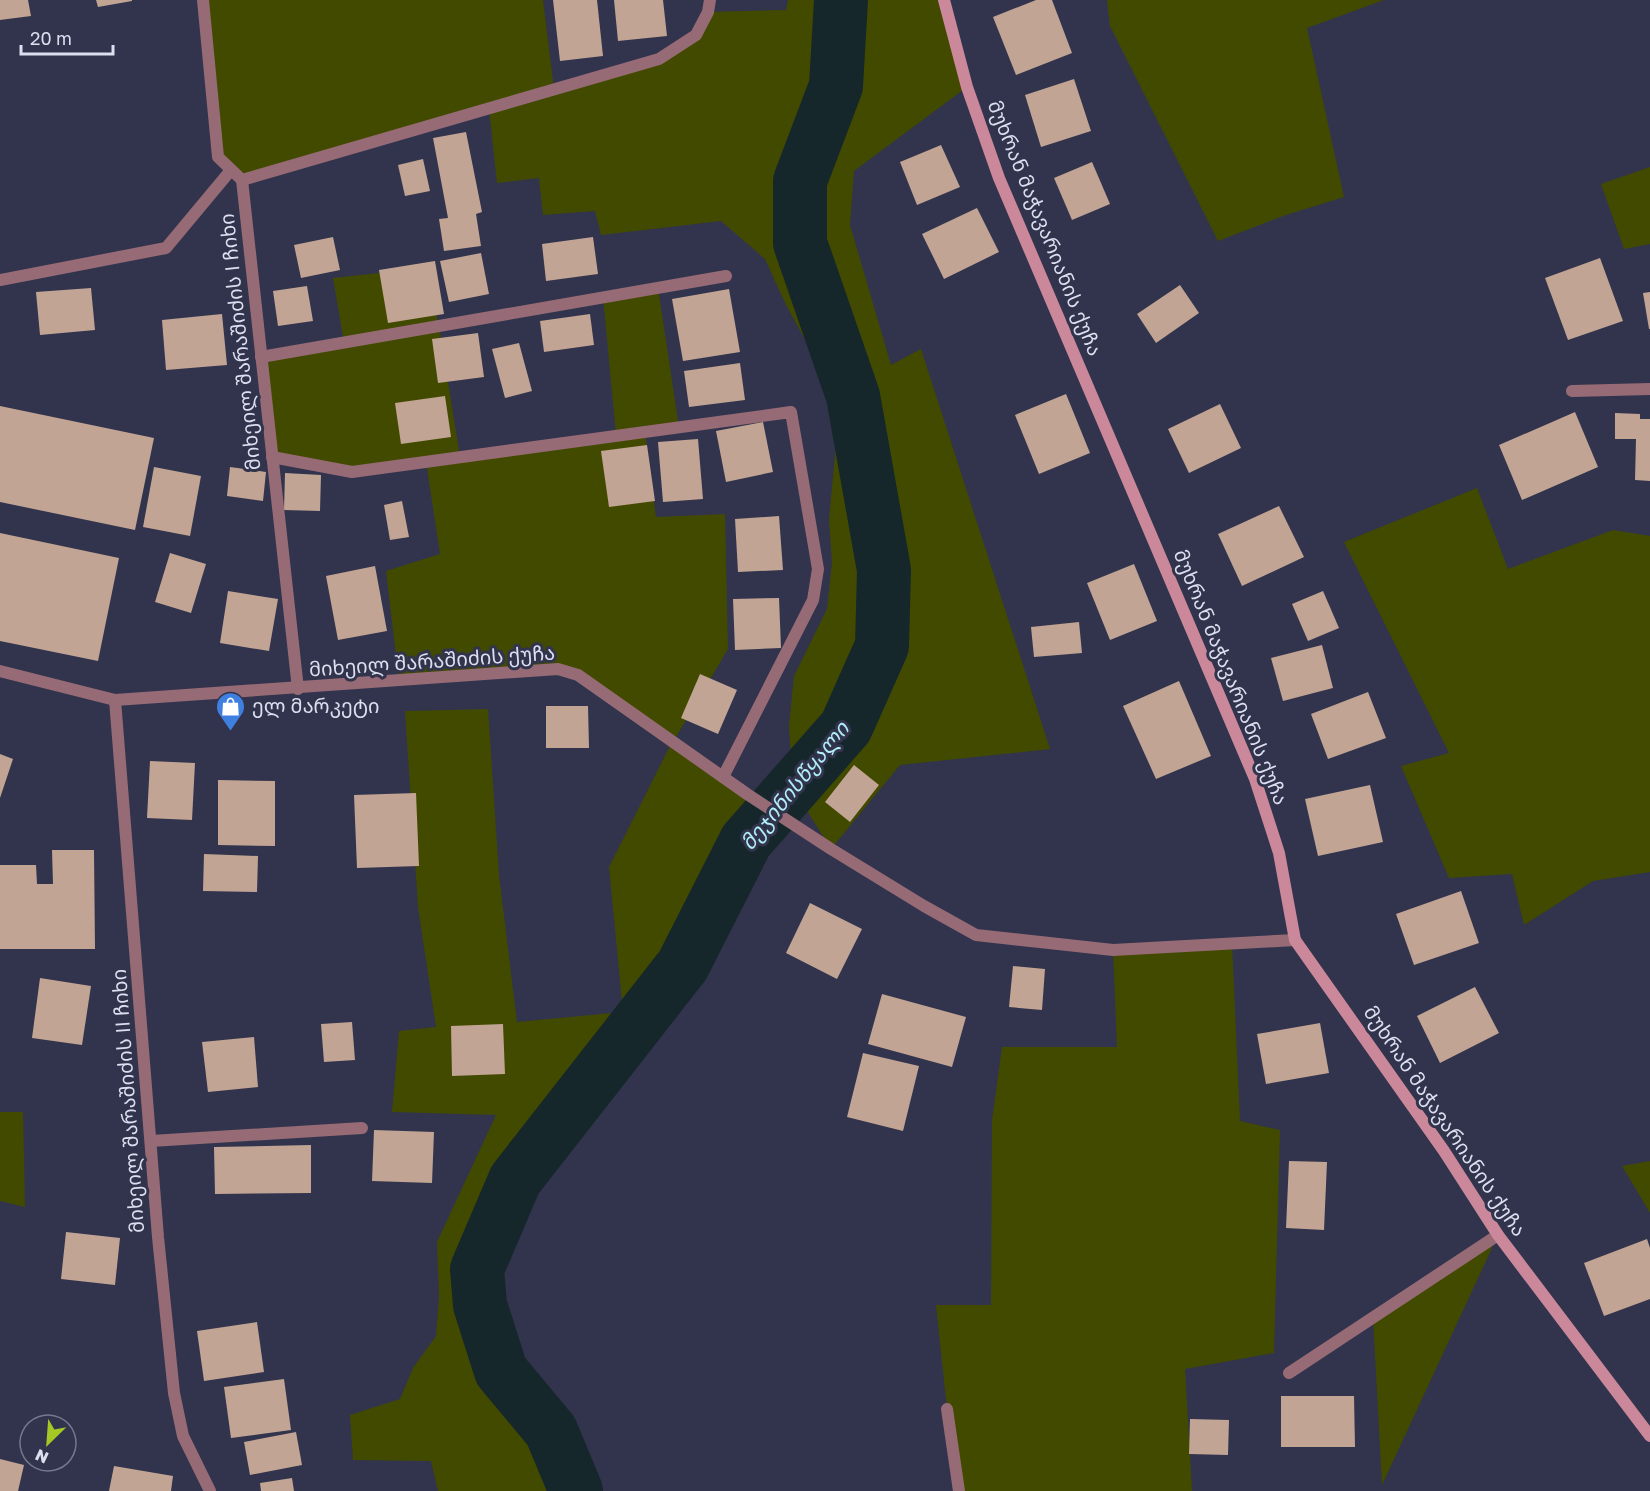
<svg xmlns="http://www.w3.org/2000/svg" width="1650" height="1491" viewBox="0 0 1650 1491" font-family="'Golos Text','Noto Sans Georgian',sans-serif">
<rect width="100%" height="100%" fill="#31344c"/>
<g fill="#424a00">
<path d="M 203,0 L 543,0 L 554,89 L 659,59 L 696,35 L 708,12 L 786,10 L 788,0 L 944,0 L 967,87 L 854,171 L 850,225 L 891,365 L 921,349 L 1050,749 L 900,765 L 831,849 L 793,788 L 789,726 L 794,676 L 827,609 L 832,562 L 829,520 L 837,433 L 828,381 L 786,305 L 765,259 L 721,221 L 601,235 L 595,211 L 543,215 L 539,178 L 497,183 L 489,109 L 242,180 L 218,157 Z"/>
<path d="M 1107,0 L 1384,0 L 1307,28 L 1344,197 L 1286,215 L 1218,241 L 1110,26 Z"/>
<path d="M 1650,167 L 1650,244 L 1624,249 L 1601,184 Z"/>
<path d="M 426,268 L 439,326 L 460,457 L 616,435 L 603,297 L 658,288 L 679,427 L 645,432 L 656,517 L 725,514 L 728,649 L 673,742 L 747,794 L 746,841 L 683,965 L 515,1180 L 477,1269 L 480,1305 L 501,1371 L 551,1431 L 576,1491 L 438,1491 L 431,1461 L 353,1460 L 350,1415 L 400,1399 L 413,1368 L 436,1336 L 439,1297 L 437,1242 L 496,1115 L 392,1112 L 399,1031 L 436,1027 L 418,907 L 405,711 L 488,709 L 499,875 L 517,1022 L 623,1012 L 609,867 L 672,742 L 558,669 L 399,681 L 386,571 L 440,554 L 426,462 L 352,472 L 272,457 L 261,357 L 344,343 L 333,278 Z"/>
<path d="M 1477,488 L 1508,569 L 1613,530 L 1650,536 L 1650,872 L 1593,881 L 1524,925 L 1512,874 L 1449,878 L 1401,766 L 1449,753 L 1344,542 Z"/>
<path d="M 1232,943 L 1240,1121 L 1280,1130 L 1274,1353 L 1185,1369 L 1192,1491 L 959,1491 L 947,1409 L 936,1305 L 991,1305 L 992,1120 L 1002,1047 L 1117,1047 L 1113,950 Z"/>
<path d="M 0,1112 L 23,1112 L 25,1207 L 0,1201 Z"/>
<path d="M 1650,1161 L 1650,1213 L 1622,1166 Z"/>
<path d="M 1498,1235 L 1382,1485 L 1373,1318 Z"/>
</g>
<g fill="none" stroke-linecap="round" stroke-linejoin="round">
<path stroke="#15272a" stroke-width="54" d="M 576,1491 L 551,1431 L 501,1371 L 480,1305 L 477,1269 L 515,1180 L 683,965 L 746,841 L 846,727 L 882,646 L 884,570 L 853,396 L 800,243 L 800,181 L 836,86 L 841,0"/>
</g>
<g fill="#c2a494">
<path d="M 0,0 L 28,0 L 31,16 L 0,20 Z"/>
<path d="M 96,0 L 132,0 L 132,1 L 98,7 Z"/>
<path d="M 553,0 L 597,0 L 603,56 L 560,61 Z"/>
<path d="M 614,0 L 663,0 L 667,36 L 618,41 Z"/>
<path d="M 1036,0 L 1052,0 L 1072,53 L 1016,75 L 993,17 Z"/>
<path d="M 1074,79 L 1091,131 L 1041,147 L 1025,95 Z"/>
<path d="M 466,132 L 482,212 L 476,214 L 481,246 L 444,251 L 439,219 L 448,218 L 433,138 Z"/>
<path d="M 941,145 L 960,187 L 917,205 L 900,162 Z"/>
<path d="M 423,159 L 430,191 L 405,196 L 398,165 Z"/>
<path d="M 1092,162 L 1110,204 L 1072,220 L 1054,178 Z"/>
<path d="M 977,208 L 999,252 L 944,279 L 922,234 Z"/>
<path d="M 333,237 L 340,270 L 301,278 L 294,245 Z"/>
<path d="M 593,237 L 598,274 L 546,281 L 542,244 Z"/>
<path d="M 481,253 L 489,294 L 449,302 L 440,261 Z"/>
<path d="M 1600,258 L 1623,321 L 1568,340 L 1545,278 Z"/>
<path d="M 435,261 L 444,314 L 388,323 L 379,270 Z"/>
<path d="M 1180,285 L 1199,313 L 1156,343 L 1137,314 Z"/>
<path d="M 307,286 L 313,321 L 278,326 L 273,291 Z"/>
<path d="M 91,288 L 95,330 L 40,335 L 36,292 Z"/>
<path d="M 729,289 L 740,352 L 683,361 L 672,299 Z"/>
<path d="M 1650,292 L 1650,329 L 1649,329 L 1643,293 Z"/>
<path d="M 222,314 L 227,365 L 166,370 L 162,320 Z"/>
<path d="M 590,314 L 594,345 L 544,352 L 540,321 Z"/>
<path d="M 478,333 L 484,377 L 438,383 L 432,339 Z"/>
<path d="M 519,343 L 532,391 L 505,398 L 492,349 Z"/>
<path d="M 740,363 L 745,400 L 689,407 L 684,371 Z"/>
<path d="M 1066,394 L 1090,453 L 1039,474 L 1015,415 Z"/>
<path d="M 445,396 L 451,437 L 401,444 L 395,403 Z"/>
<path d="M 1220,404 L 1241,448 L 1189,473 L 1168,429 Z"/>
<path d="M 0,406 L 154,438 L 135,530 L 0,502 Z"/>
<path d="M 1575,412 L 1598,467 L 1522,500 L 1499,445 Z"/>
<path d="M 1615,413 L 1640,414 L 1640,419 L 1650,419 L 1650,481 L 1635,480 L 1636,439 L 1615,439 Z"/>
<path d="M 763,422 L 773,472 L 726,482 L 716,431 Z"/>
<path d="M 698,439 L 703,499 L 663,502 L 658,442 Z"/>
<path d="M 647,445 L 655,501 L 609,507 L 601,451 Z"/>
<path d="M 154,467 L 201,476 L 190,536 L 143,527 Z"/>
<path d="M 230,467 L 266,472 L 263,501 L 227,496 Z"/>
<path d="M 285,473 L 321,475 L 320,511 L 284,510 Z"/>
<path d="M 402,501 L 409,537 L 390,540 L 384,505 Z"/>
<path d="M 1279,506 L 1304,557 L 1242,586 L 1218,534 Z"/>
<path d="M 779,516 L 783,570 L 738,572 L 735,519 Z"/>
<path d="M 0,533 L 119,558 L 98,661 L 0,641 Z"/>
<path d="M 170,553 L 206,564 L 191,613 L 155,602 Z"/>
<path d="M 1134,564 L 1157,621 L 1110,640 L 1087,583 Z"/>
<path d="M 375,566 L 387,631 L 338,640 L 326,576 Z"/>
<path d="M 228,591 L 278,599 L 269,651 L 220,643 Z"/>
<path d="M 1323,591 L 1339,628 L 1308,641 L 1292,604 Z"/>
<path d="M 779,598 L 781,648 L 735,650 L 733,599 Z"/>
<path d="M 1079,622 L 1082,653 L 1034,657 L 1031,627 Z"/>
<path d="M 1322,645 L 1333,688 L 1283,701 L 1271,658 Z"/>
<path d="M 700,674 L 737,690 L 718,734 L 681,718 Z"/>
<path d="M 1179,681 L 1211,756 L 1156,779 L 1123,706 Z"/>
<path d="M 1368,692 L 1386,738 L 1328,759 L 1311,714 Z"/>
<path d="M 546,706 L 588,706 L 589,748 L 546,748 Z"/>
<path d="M 0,754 L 13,759 L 0,798 Z"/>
<path d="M 150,761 L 195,763 L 192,820 L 147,818 Z"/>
<path d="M 854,765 L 879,785 L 850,822 L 825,802 Z"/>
<path d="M 218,780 L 275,781 L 275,846 L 218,845 Z"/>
<path d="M 1370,785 L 1383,842 L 1318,856 L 1305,799 Z"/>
<path d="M 416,793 L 419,866 L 357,868 L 354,795 Z"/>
<path d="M 52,850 L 94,850 L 95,949 L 0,949 L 0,865 L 36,865 L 37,884 L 53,884 Z"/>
<path d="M 204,854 L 258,856 L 257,892 L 203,891 Z"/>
<path d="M 1461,891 L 1479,943 L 1414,965 L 1396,914 Z"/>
<path d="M 810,903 L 862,929 L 837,979 L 786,953 Z"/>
<path d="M 1013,966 L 1045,969 L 1042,1010 L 1009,1007 Z"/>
<path d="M 40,978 L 91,986 L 82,1045 L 32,1038 Z"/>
<path d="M 1475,987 L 1499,1033 L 1440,1063 L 1417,1016 Z"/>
<path d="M 882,994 L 966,1017 L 952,1067 L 868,1044 Z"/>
<path d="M 352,1022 L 355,1060 L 324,1062 L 321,1024 Z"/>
<path d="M 1320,1023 L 1329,1073 L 1266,1084 L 1257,1034 Z"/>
<path d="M 503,1024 L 505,1074 L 452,1076 L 451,1026 Z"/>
<path d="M 254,1037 L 258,1087 L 208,1092 L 202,1042 Z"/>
<path d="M 863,1053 L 919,1066 L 903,1131 L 847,1117 Z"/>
<path d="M 374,1130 L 434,1132 L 432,1183 L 372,1181 Z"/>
<path d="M 311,1145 L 311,1193 L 215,1194 L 214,1147 Z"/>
<path d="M 1289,1161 L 1327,1162 L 1324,1230 L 1286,1228 Z"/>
<path d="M 66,1232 L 120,1238 L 115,1285 L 61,1279 Z"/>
<path d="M 1647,1239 L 1650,1248 L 1650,1299 L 1604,1316 L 1584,1263 Z"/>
<path d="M 257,1322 L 264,1372 L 204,1381 L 197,1331 Z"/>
<path d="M 284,1379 L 291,1430 L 231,1438 L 224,1387 Z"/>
<path d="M 1281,1396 L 1354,1396 L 1355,1447 L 1281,1447 Z"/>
<path d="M 1190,1419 L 1229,1420 L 1228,1455 L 1189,1454 Z"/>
<path d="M 296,1432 L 302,1465 L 250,1475 L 244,1442 Z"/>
<path d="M 0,1459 L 24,1465 L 18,1491 L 0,1491 Z"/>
<path d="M 114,1466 L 173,1476 L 171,1491 L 109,1491 Z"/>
<path d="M 292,1478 L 294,1491 L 261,1491 L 260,1483 Z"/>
</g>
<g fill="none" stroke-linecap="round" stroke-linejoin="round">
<g stroke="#966b76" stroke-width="12">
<path d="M 0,280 L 166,248 L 231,170"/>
<path d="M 261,357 L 726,276"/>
<path d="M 272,457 L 352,472 L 791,412 L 818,569 L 813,600 L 723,777"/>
<path d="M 151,1141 L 362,1128"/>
<path d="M 1289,1373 L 1498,1235"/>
<path d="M 947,1409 L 959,1491"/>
</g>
<g stroke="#966b76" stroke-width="12">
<path d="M 203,0 L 218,157 L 242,180 L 298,689"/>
<path d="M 242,180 L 659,59 L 696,35 L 708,12 L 710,0"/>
<path d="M 1572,391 L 1650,389"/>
<path d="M 0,671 L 115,700 L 558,669 L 578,675 L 747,794 L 831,849 L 924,906 L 976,935 L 1113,950 L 1295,940"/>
<path d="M 115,700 L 158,1237 L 174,1393 L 183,1436 L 210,1491"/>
</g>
<path stroke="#cb889a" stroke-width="12" d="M 944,0 L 967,87 L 999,178 L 1255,779 L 1279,853 L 1295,940 L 1444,1151 L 1498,1235 L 1650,1436"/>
</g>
<defs>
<symbol id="shop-pin" viewBox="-11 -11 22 30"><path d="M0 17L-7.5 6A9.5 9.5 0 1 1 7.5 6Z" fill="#3f7fe0" stroke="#31344c"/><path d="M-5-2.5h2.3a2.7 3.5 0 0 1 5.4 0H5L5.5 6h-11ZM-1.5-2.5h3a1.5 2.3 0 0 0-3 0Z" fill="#fff"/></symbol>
</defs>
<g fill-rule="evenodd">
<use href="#shop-pin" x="214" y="690" width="33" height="45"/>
</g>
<g text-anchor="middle" stroke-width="6" stroke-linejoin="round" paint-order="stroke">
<g font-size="20" fill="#dcdfef" stroke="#31344c">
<text transform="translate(1045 228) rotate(68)" y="7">მუხრან მაჭავარიანის ქუჩა</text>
<text transform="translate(240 342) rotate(-96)" y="7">მიხეილ შარაშიძის I ჩიხი</text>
<text transform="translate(432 661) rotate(-4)" y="7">მიხეილ შარაშიძის ქუჩა</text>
<text transform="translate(1231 677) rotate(68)" y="7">მუხრან მაჭავარიანის ქუჩა</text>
<text transform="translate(128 1101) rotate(-94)" y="7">მიხეილ შარაშიძის II ჩიხი</text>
<text transform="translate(1445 1121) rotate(56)" y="7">მუხრან მაჭავარიანის ქუჩა</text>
</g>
<g font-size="20" fill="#dcdfef" stroke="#31344c" text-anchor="start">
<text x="252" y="713">ელ მარკეტი</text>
</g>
<g font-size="21" font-style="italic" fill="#b2eef6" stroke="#31344c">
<text transform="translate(795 786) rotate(-51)" y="7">მეჯინისწყალი</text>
</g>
</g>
<g transform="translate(48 1443) rotate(205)"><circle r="28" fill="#31344c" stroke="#75788d" stroke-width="1.5"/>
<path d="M0-4.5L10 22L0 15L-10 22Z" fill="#a5c824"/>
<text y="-9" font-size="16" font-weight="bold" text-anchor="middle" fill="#dcdfef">N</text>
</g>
<path d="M21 45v9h92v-9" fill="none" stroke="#dcdfef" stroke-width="3"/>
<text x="30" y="45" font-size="18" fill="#dcdfef" stroke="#31344c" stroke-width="4.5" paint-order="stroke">20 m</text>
</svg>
